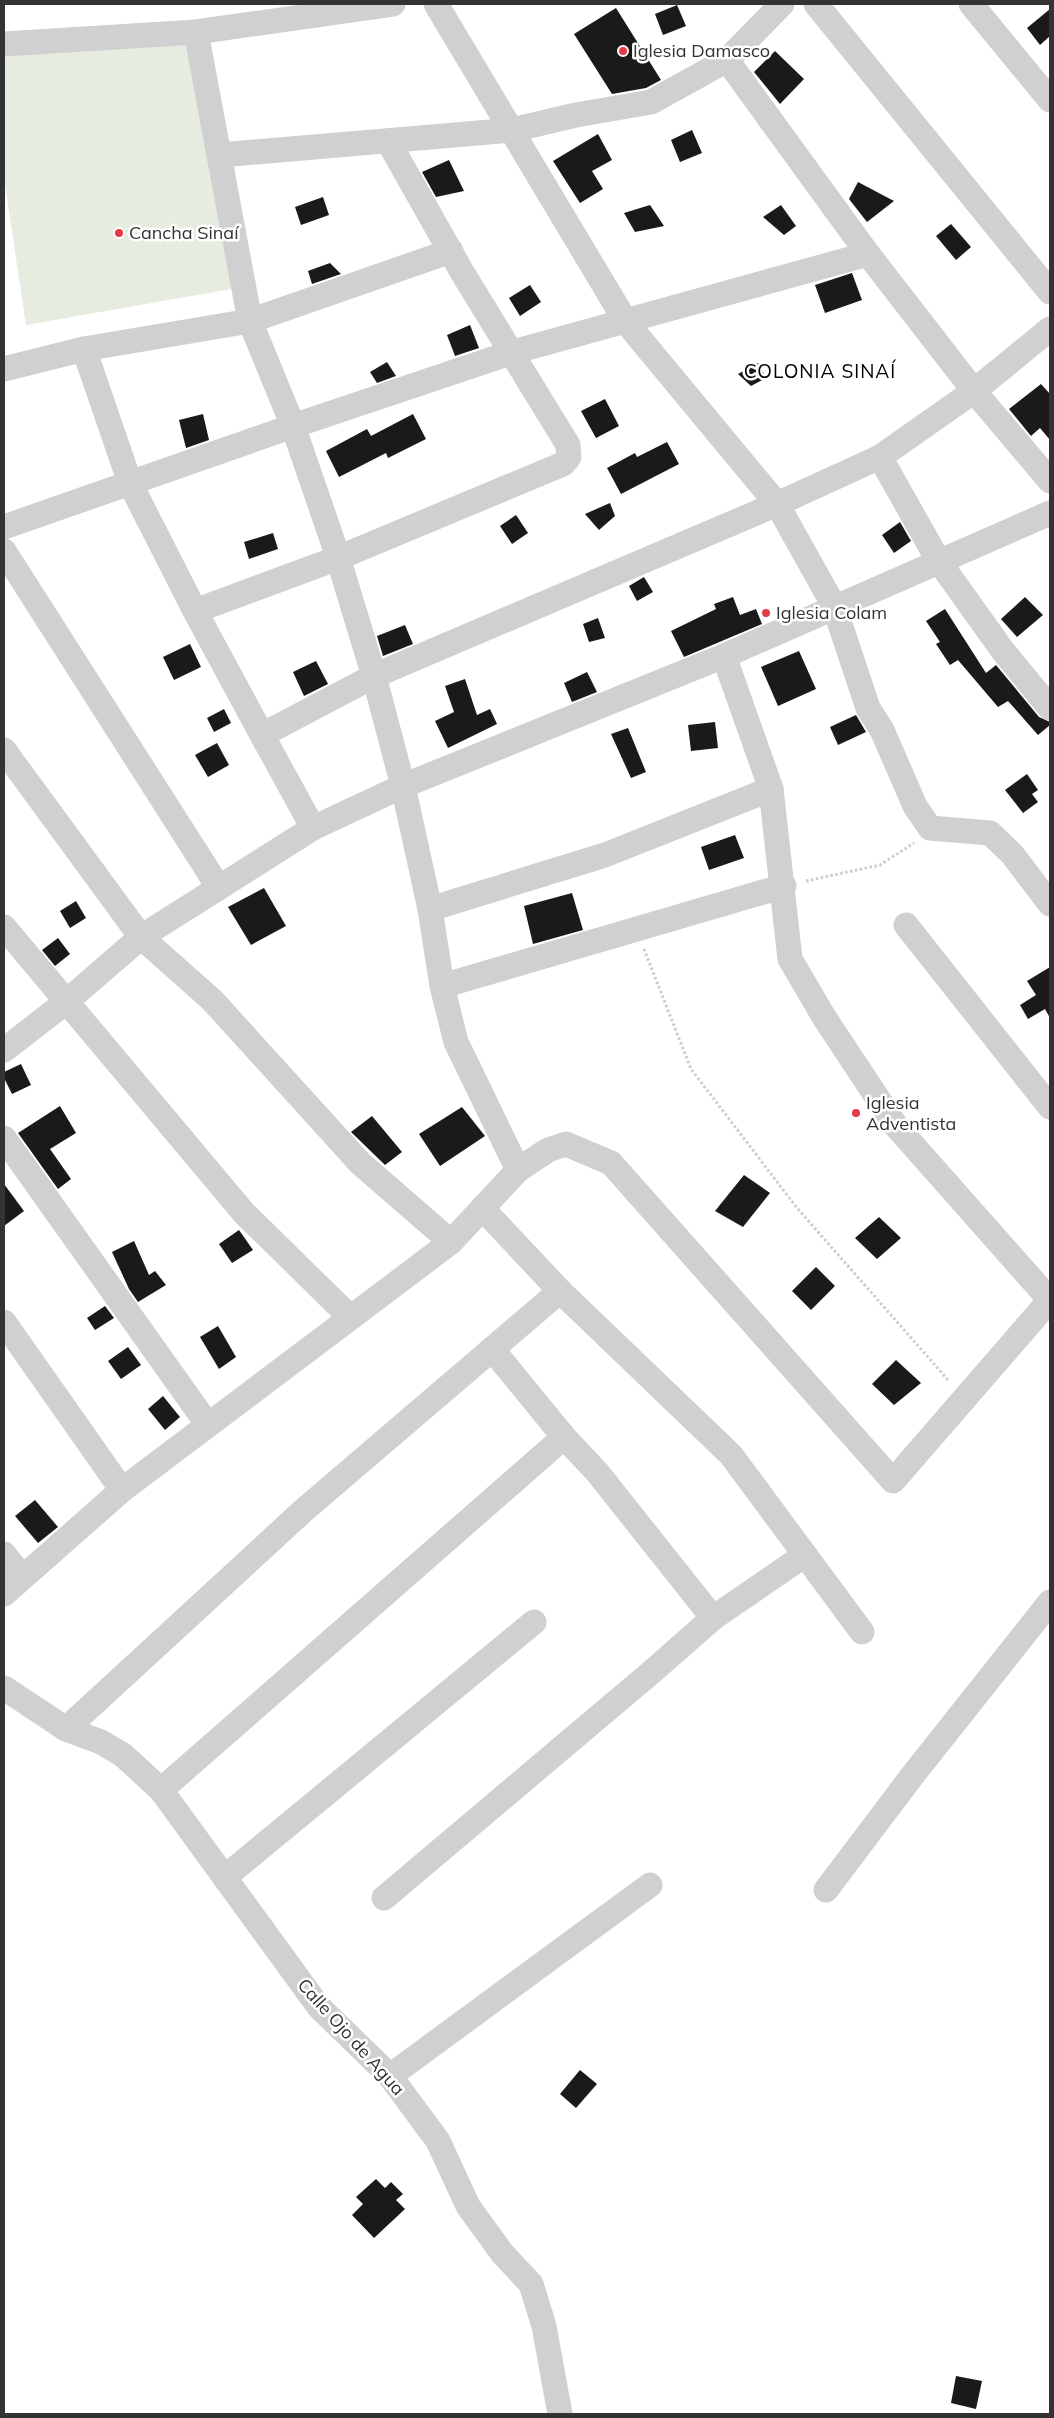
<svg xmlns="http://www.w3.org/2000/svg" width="1054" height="2418" viewBox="0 0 1054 2418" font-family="Mulish,sans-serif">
<rect width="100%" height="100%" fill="#fff"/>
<path fill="#e6ecdf" d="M 190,32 L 237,288 L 26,325 L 4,178 L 4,56 Z"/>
<g fill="#1a1a1a">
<path d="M 677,5 L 686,26 L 663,35 L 655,14 Z"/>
<path d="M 616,8 L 661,80 L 646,88 L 612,94 L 574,34 Z"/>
<path d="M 1050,9 L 1050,36 L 1040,45 L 1027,28 Z"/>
<path d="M 775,51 L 804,79 L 780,104 L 754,72 Z"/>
<path d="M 692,130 L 702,153 L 680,162 L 671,140 Z"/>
<path d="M 598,134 L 612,160 L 592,171 L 603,189 L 580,203 L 553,161 Z"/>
<path d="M 449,160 L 464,191 L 436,197 L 422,172 Z"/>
<path d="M 858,182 L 894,201 L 867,222 L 849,199 Z"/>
<path d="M 323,197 L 329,215 L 301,225 L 295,207 Z"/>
<path d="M 650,205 L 664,226 L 635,232 L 624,213 Z"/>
<path d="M 781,205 L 796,226 L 784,235 L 763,217 Z"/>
<path d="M 951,224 L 971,247 L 956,260 L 936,236 Z"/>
<path d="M 330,263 L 341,274 L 312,284 L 308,271 Z"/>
<path d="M 852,273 L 862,300 L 825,313 L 815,285 Z"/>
<path d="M 530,285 L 541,302 L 520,316 L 509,298 Z"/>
<path d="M 470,325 L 479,348 L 455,356 L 447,335 Z"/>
<path d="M 387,362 L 396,376 L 377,383 L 370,372 Z"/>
<path d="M 758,363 L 766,378 L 751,386 L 738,374 Z"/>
<path d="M 1041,384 L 1050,394 L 1050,440 L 1040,428 L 1031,436 L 1009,409 Z"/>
<path d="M 605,399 L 619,426 L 596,438 L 581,411 Z"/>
<path d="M 203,414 L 209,440 L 186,448 L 179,420 Z"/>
<path d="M 413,414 L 426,439 L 388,458 L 386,453 L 339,477 L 326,451 L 367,429 L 371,436 Z"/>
<path d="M 667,442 L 679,464 L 621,494 L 607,468 L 635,453 L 637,457 Z"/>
<path d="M 610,503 L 615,516 L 599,530 L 585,514 Z"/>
<path d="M 516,515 L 528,533 L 512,544 L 500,526 Z"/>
<path d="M 900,522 L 911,541 L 894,553 L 882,535 Z"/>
<path d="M 273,533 L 278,549 L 249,559 L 244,542 Z"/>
<path d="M 644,577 L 653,592 L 637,601 L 629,586 Z"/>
<path d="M 733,597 L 740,615 L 756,609 L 762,624 L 684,657 L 671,631 L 716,609 L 714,604 Z"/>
<path d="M 1025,597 L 1043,615 L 1017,637 L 1001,619 Z"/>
<path d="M 945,609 L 986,673 L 996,665 L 1039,717 L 1050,722 L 1050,725 L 1038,735 L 1008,701 L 998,707 L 958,660 L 950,665 L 936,644 L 940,642 L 926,621 Z"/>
<path d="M 598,618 L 605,638 L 589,642 L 583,624 Z"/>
<path d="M 405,625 L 413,644 L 383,656 L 377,636 Z"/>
<path d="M 190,644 L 201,667 L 174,680 L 163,657 Z"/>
<path d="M 799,651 L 816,689 L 778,706 L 761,667 Z"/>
<path d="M 316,661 L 328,684 L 304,696 L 293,672 Z"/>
<path d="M 587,672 L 597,692 L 572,702 L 564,683 Z"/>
<path d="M 465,679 L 477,715 L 490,709 L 497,724 L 448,748 L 435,721 L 454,712 L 445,686 Z"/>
<path d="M 224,709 L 231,723 L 214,732 L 207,718 Z"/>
<path d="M 856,715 L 866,732 L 838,745 L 830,727 Z"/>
<path d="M 715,722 L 718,748 L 691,751 L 688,725 Z"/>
<path d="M 628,728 L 646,772 L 631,778 L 611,734 Z"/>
<path d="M 217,743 L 229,765 L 208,777 L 195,755 Z"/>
<path d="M 1027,774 L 1038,790 L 1032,794 L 1038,802 L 1023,813 L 1005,790 Z"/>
<path d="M 735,835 L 744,858 L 709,870 L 701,847 Z"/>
<path d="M 264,888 L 286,926 L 251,945 L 228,907 Z"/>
<path d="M 572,893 L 583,930 L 533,944 L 524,906 Z"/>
<path d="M 76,901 L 86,918 L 70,928 L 60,911 Z"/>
<path d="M 58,938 L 70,954 L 55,966 L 42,950 Z"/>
<path d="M 1050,967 L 1050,1018 L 1045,1009 L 1028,1019 L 1020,1005 L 1036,995 L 1027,981 Z"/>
<path d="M 21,1064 L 31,1085 L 12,1094 L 4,1078 L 4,1072 Z"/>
<path d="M 60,1106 L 76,1133 L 50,1149 L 71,1179 L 58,1189 L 18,1133 Z"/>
<path d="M 462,1107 L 485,1136 L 440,1166 L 419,1134 Z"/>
<path d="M 372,1116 L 402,1152 L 385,1165 L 351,1132 Z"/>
<path d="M 744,1175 L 770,1193 L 743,1227 L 715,1211 Z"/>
<path d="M 4,1184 L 24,1211 L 4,1226 Z"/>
<path d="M 879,1217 L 901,1238 L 877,1259 L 855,1238 Z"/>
<path d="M 239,1230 L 253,1250 L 232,1263 L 219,1244 Z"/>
<path d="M 134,1241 L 149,1275 L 155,1271 L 166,1285 L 138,1302 L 129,1289 L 112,1252 Z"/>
<path d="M 816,1267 L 835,1286 L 811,1310 L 792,1291 Z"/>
<path d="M 105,1306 L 114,1318 L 95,1330 L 87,1318 Z"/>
<path d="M 218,1326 L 236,1357 L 219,1369 L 200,1337 Z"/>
<path d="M 128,1347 L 141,1365 L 121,1379 L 108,1361 Z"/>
<path d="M 896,1360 L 921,1383 L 894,1405 L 872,1384 Z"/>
<path d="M 163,1396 L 180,1417 L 165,1430 L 148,1409 Z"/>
<path d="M 35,1500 L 58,1527 L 38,1543 L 15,1516 Z"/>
<path d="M 580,2070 L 597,2084 L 576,2108 L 560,2094 Z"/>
<path d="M 376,2179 L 385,2188 L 391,2182 L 403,2194 L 396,2200 L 405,2209 L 374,2238 L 352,2215 L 363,2204 L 356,2197 Z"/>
<path d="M 956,2376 L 982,2381 L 976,2409 L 951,2403 Z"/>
</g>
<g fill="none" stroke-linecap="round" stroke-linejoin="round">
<g stroke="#cdcdcd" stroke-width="3" stroke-dasharray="2.5 2.5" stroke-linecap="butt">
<path d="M 806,881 L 880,865 L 914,843"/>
<path d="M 644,949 L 691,1069 L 797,1208 L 949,1381"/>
</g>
<g stroke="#d0d0d0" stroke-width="25">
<path d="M 436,4 L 626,322 L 777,504 L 834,606 L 868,708 L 882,730 L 915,806 L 930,828 L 990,833 L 1012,854 L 1050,904"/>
<path d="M 816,4 L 1050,292"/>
<path d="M 971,4 L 1050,100"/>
<path d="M 196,32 L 250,321 L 293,426 L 336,551 L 374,676 L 403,786 L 430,909 L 442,986 L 456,1042 L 518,1170"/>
<path d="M 4,44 L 196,32 L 393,4"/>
<path d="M 727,60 L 868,254 L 974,391 L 1050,481"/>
<path d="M 220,155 L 512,130 L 576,115 L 651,102 L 727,60 L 782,4"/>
<path d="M 84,349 L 130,483 L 195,611 L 262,735 L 374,676 L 777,504 L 880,457 L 974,391 L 1050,329"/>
<path d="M 4,369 L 84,349 L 250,321 L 451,251"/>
<path d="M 880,457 L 938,560 L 1003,651 L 1050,708"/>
<path d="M 4,527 L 293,426 L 513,352 L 868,254"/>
<path d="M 4,551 L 219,888"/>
<path d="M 195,611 L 338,558 L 563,464 L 569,457 L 568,445 L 462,272 L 388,141"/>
<path d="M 724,656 L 771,789 L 790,959 L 824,1017 L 896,1126 L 1050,1300"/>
<path d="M 262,735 L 313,828"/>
<path d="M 4,750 L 141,937 L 212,1000 L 360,1163 L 451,1242"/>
<path d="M 430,909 L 605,855 L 771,789"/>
<path d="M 906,925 L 1050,1107"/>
<path d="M 4,927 L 244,1213 L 350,1317"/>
<path d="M 442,986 L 784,886"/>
<path d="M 4,1050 L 66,1002 L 141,937 L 313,828 L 403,786 L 724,656 L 1050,513"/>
<path d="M 4,1138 L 208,1425"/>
<path d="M 482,1208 L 560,1291 L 731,1455 L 862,1632"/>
<path d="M 4,1322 L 122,1490"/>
<path d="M 492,1349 L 564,1437 L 597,1472 L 713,1618"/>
<path d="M 4,1554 L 22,1577"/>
<path d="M 4,1594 L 122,1490 L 451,1242 L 518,1170 L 548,1150 L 566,1144 L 611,1163 L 893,1481 L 1050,1300"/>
<path d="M 4,1688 L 66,1729 L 101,1742 L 123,1755 L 161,1790 L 319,2007 L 390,2076 L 438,2141 L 468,2206 L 502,2253 L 531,2284 L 544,2326 L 560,2414"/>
<path d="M 66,1729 L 304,1510 L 560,1291"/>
<path d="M 161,1790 L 564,1437"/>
<path d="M 225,1877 L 534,1622"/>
<path d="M 826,1890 L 912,1776 L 1050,1602"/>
<path d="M 384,1898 L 654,1670 L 713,1618 L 805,1555"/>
<path d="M 390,2076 L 650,1885"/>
</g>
</g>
<g fill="#e63946" stroke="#fff" stroke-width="2">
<circle cx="623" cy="51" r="5"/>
<circle cx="119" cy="233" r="5"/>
<circle cx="766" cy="613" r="5"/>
<circle cx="856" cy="1113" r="5"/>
</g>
<g text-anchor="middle" stroke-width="5" stroke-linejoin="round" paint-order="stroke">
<g font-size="18" fill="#333" stroke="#fff" text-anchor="start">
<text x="633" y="57">Iglesia Damasco</text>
<text x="129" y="239">Cancha Sinaí</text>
<text x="776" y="619">Iglesia Colam</text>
<text x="866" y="1109">Iglesia<tspan x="866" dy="21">Adventista</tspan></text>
</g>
<g font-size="18" fill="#333" stroke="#fff">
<text transform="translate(351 2037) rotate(48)" y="6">Calle Ojo de Agua</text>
</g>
<g font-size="19" letter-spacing="1" fill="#000" stroke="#fff">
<text x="820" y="378">COLONIA SINAÍ</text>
</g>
</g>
<rect width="1054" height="2418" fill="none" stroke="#333333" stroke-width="10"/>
</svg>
